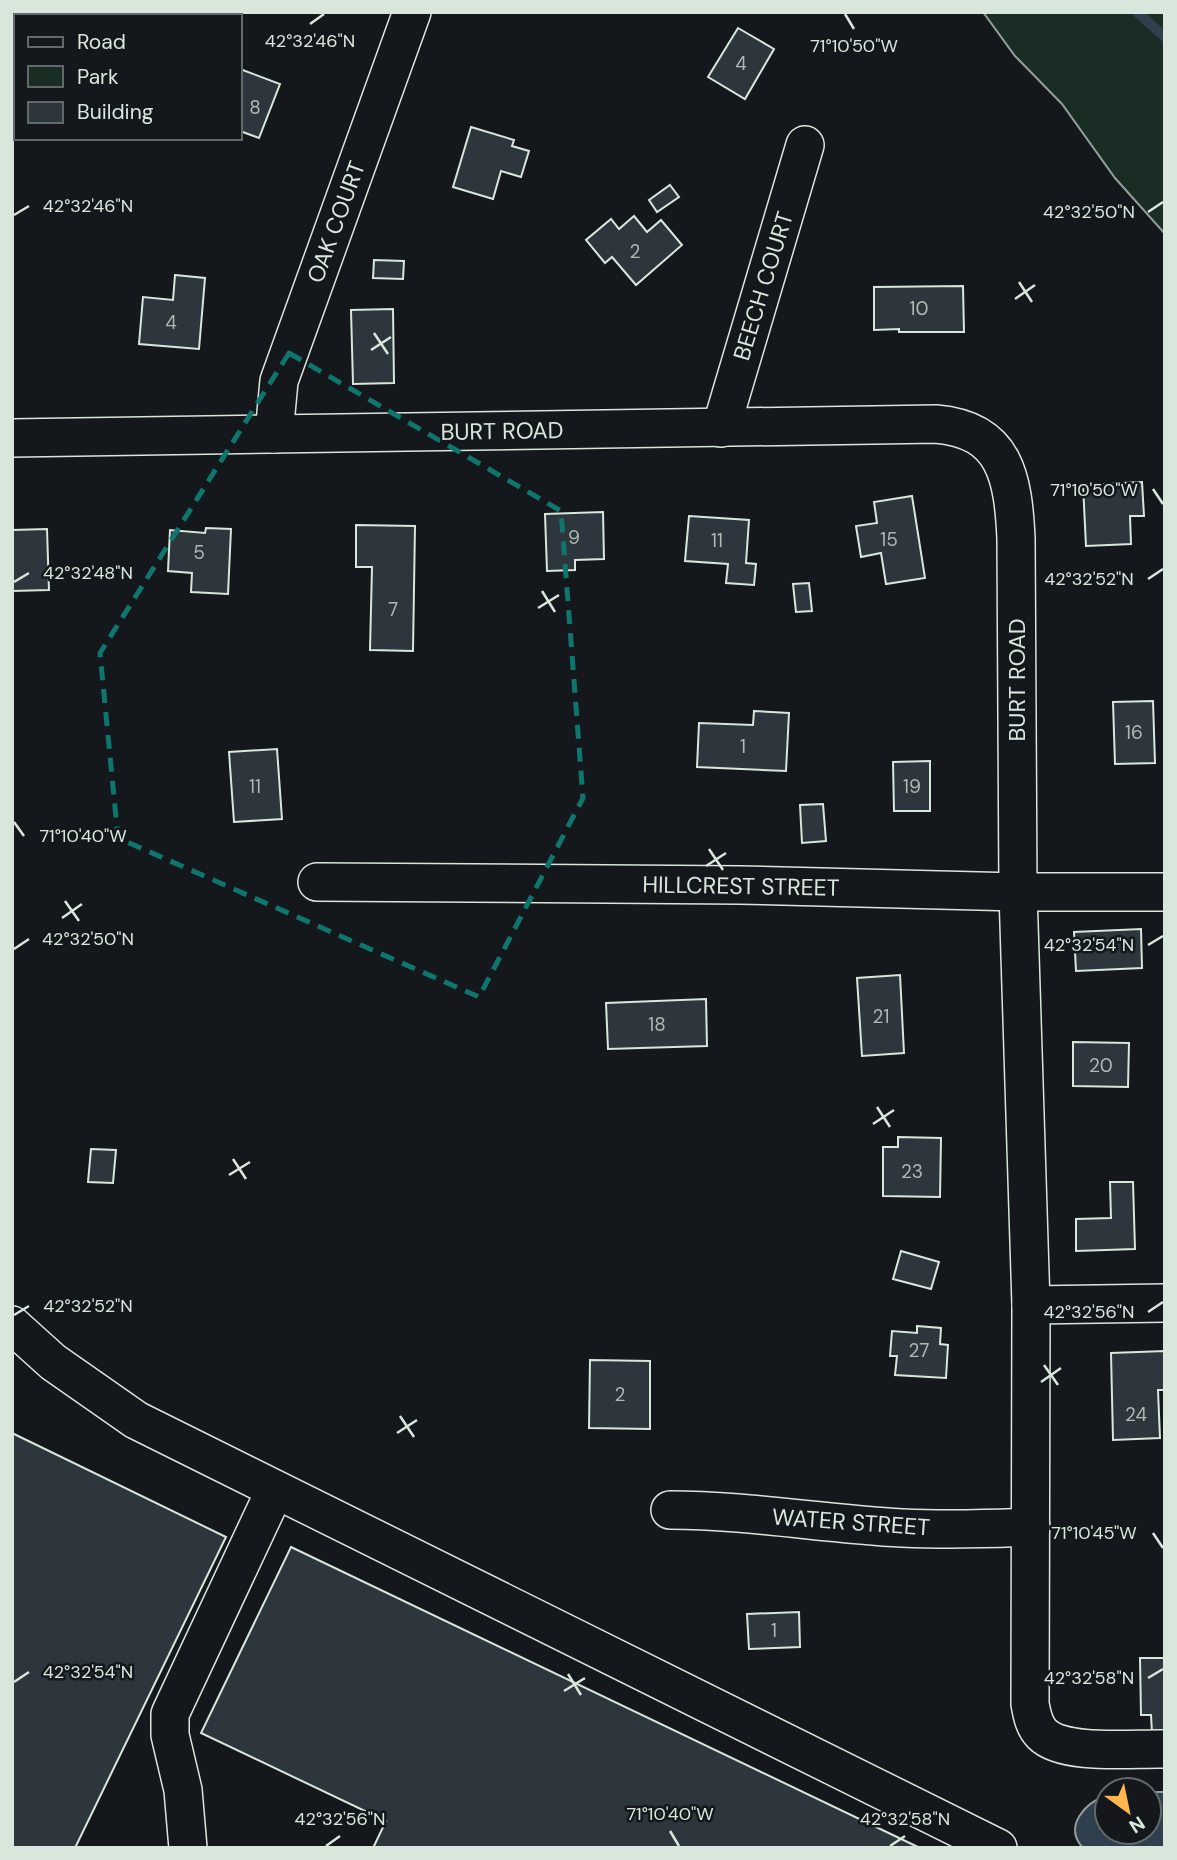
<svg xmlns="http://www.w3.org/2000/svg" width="1177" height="1860" viewBox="0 0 1177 1860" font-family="'DM Sans',sans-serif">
<rect width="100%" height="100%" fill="#14181c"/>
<path fill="#1a2d24" stroke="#939e99" stroke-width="2" d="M 983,12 L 1165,12 L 1165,234 L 1115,178 L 1062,104 L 1015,56 Z"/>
<path fill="#2f3f4d" stroke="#939e99" stroke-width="2" d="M 1149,1792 L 1165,1792 L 1165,1848 L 1083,1848 C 1063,1826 1085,1803 1107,1795 L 1107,1832 L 1149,1832 Z"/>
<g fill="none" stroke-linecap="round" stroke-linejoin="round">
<path stroke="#2f3f4d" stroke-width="10" d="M 1137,12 L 1165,37"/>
</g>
<g fill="#2c363c" stroke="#d8e6dc" stroke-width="2">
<path d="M 12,12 L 37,12 L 36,16 L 16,16 L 16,67 L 12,65 Z"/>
<path d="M 738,28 L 774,49 L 745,99 L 708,77 Z"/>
<path d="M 240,69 L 280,84 L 259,138 L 240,131 Z"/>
<path d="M 471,127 L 514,140 L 512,146 L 529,151 L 521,177 L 501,171 L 493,199 L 453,187 Z"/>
<path d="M 670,185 L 679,197 L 657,212 L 649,200 Z"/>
<path d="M 634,216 L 647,232 L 661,220 L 682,245 L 636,285 L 612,257 L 605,263 L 586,240 L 611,219 L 619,229 Z"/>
<path d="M 374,260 L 404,261 L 403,279 L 373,278 Z"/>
<path d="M 175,275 L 205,278 L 199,349 L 139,344 L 143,297 L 173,300 Z"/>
<path d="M 963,286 L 964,332 L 899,332 L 899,329 L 874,330 L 874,287 Z"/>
<path d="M 393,309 L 394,383 L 353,384 L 351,310 Z"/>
<path d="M 1142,482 L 1144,516 L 1130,516 L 1131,544 L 1086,546 L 1083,485 Z"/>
<path d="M 912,496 L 925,578 L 886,584 L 881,553 L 861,557 L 856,526 L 877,523 L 874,502 Z"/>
<path d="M 603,512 L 604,559 L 575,560 L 575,570 L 547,571 L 545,514 Z"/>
<path d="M 689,516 L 749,520 L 746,563 L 756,564 L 754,585 L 726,583 L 728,564 L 685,561 Z"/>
<path d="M 356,525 L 415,526 L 413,651 L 370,650 L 372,567 L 356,567 Z"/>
<path d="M 206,528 L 231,529 L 228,594 L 191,592 L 192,573 L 168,571 L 170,530 L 205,533 Z"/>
<path d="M 47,529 L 49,590 L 12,591 L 12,530 Z"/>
<path d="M 809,583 L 812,611 L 796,612 L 793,584 Z"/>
<path d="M 1153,701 L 1155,763 L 1115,764 L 1113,702 Z"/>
<path d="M 754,711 L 789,713 L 786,771 L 697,767 L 699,723 L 753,725 Z"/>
<path d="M 277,749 L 282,819 L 234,822 L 229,752 Z"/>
<path d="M 930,761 L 930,811 L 894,811 L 893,762 Z"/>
<path d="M 823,804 L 826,841 L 802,843 L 800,805 Z"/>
<path d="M 1141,929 L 1142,968 L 1076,971 L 1074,932 Z"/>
<path d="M 900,975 L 904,1053 L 862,1056 L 857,978 Z"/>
<path d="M 706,999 L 707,1046 L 608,1049 L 606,1003 Z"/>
<path d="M 1073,1042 L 1129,1043 L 1128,1087 L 1073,1086 Z"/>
<path d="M 898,1137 L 941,1138 L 940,1197 L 883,1196 L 883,1147 L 898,1147 Z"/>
<path d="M 91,1149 L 116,1150 L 113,1183 L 88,1182 Z"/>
<path d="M 1110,1182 L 1133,1182 L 1135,1249 L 1076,1251 L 1076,1219 L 1111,1218 Z"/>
<path d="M 901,1251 L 939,1262 L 931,1289 L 893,1279 Z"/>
<path d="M 917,1326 L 941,1328 L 940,1344 L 948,1345 L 946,1378 L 895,1375 L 897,1356 L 890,1356 L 892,1331 L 917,1333 Z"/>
<path d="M 1165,1351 L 1165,1390 L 1158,1390 L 1160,1438 L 1113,1440 L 1111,1353 Z"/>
<path d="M 590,1360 L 650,1361 L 650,1429 L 589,1428 Z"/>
<path d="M 12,1433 L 226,1537 L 75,1848 L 12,1848 Z"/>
<path d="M 291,1547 L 920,1848 L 373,1848 L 386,1821 L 201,1733 Z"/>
<path d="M 799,1612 L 800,1647 L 749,1649 L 747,1614 Z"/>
<path d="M 1140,1658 L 1165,1658 L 1165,1733 L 1152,1733 L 1151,1715 L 1141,1715 Z"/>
</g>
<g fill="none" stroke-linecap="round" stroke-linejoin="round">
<defs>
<g id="minor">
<path d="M 721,428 L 805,145"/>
<path d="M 274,434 L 279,381 L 412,12"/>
<path d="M 12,438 L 936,424 C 1006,430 1013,478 1016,538 L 1018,892 L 1031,1305 L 1030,1704 C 1032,1715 1034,1726 1042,1734 C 1064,1756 1134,1748 1165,1749"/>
<path d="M 317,882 L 740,885 L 1018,892 L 1165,892"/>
<path d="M 1031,1305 L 1165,1303"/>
<path d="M 12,1325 L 53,1362 L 136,1420 L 998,1848"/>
<path d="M 670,1510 C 748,1510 824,1524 902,1528 C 945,1530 988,1529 1031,1527"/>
<path d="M 188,1848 L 183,1790 L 170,1735 L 170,1714 L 275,1490"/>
</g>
</defs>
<use href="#minor" stroke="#d8e6dc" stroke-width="40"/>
<use href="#minor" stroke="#14181c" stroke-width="37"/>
</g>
<path fill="none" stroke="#0f766e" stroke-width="5" stroke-dasharray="14 9" stroke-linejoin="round" d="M 289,353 L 561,511 L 583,798 L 479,997 L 118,838 L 100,653 Z"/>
<path fill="none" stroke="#d8e6dc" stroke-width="2.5" d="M 845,14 L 854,29M 310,24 L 324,14M 1148,212 L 1163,202M 14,215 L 29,206M 1019,282 L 1032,302M 1015,299 L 1035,285M 374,333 L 388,354M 371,350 L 391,337M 1153,489 L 1163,504M 1148,579 L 1163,569M 14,582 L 29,573M 542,591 L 555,612M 538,608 L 559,595M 14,822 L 24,836M 709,849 L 723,870M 706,866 L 726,853M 65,901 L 79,921M 62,918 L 82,904M 1148,945 L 1163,936M 14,949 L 29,939M 877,1107 L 890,1127M 873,1124 L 894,1110M 233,1159 L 246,1179M 229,1175 L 250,1162M 1148,1312 L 1163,1302M 14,1315 L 29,1306M 1044,1365 L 1058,1385M 1041,1382 L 1061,1368M 400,1416 L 414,1437M 397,1433 L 417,1420M 1153,1533 L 1163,1548M 568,1674 L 581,1695M 1148,1678 L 1163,1669M 14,1682 L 29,1672M 564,1691 L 585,1678M 670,1831 L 679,1846M 326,1846 L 340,1836M 890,1846 L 905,1836"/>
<g text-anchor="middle" stroke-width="5" stroke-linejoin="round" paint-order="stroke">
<g font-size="19" fill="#adbab4">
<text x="741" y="70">4</text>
<text x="255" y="114">8</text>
<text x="635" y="258">2</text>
<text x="919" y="315">10</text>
<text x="171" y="329">4</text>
<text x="574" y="544">9</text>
<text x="889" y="546">15</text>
<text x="717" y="547">11</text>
<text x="199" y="559">5</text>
<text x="393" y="616">7</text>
<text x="1134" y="739">16</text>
<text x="743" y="753">1</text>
<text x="255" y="793">11</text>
<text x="912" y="793">19</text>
<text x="881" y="1023">21</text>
<text x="657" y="1031">18</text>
<text x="1101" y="1072">20</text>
<text x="912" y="1178">23</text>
<text x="919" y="1357">27</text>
<text x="620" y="1401">2</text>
<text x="1136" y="1421">24</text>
<text x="774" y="1637">1</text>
</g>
<g font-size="23" fill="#d8e6dc" stroke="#14181c">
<text transform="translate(336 222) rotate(-70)" y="8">OAK COURT</text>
<text transform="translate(763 286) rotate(-73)" y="8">BEECH COURT</text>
<text transform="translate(502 431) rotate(-1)" y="8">BURT ROAD</text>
<text transform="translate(1017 680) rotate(-90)" y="8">BURT ROAD</text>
<text transform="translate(741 886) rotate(1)" y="8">HILLCREST STREET</text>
<text transform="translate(851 1522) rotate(4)" y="8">WATER STREET</text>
</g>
</g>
<g font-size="18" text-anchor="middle" fill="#d8e6dc" stroke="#14181c" stroke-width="5" stroke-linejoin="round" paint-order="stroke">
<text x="310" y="47">42°32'46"N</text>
<text x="854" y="52">71°10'50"W</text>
<text x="88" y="212">42°32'46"N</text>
<text x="1089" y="218">42°32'50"N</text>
<text x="1094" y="496">71°10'50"W</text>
<text x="88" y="579">42°32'48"N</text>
<text x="1089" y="585">42°32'52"N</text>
<text x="83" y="842">71°10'40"W</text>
<text x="88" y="945">42°32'50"N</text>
<text x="1089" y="951">42°32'54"N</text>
<text x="88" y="1312">42°32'52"N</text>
<text x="1089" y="1318">42°32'56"N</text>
<text x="1094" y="1539">71°10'45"W</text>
<text x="88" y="1678">42°32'54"N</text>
<text x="1089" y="1684">42°32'58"N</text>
<text x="670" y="1820">71°10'40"W</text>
<text x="340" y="1825">42°32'56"N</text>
<text x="905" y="1825">42°32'58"N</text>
</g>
<rect width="1177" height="1860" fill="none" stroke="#d8e6dc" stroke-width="28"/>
<rect x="14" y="14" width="228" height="126" fill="#14181c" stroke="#626a69" stroke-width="2"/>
<rect x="28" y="37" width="35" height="10" fill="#14181c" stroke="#626a69" stroke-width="2"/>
<text x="77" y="49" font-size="21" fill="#d8e6dc">Road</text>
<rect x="28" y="66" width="35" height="21" fill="#1a2d24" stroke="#626a69" stroke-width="2"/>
<text x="77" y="84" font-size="21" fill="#d8e6dc">Park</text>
<rect x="28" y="102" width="35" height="21" fill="#2c363c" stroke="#626a69" stroke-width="2"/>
<text x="77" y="119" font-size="21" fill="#d8e6dc">Building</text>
<g transform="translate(1128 1811) rotate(147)"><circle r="33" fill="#14181c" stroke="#626a69" stroke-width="2"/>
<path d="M0-5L12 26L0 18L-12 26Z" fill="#ffb74d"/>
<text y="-10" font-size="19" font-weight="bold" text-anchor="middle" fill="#d8e6dc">N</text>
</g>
</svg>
